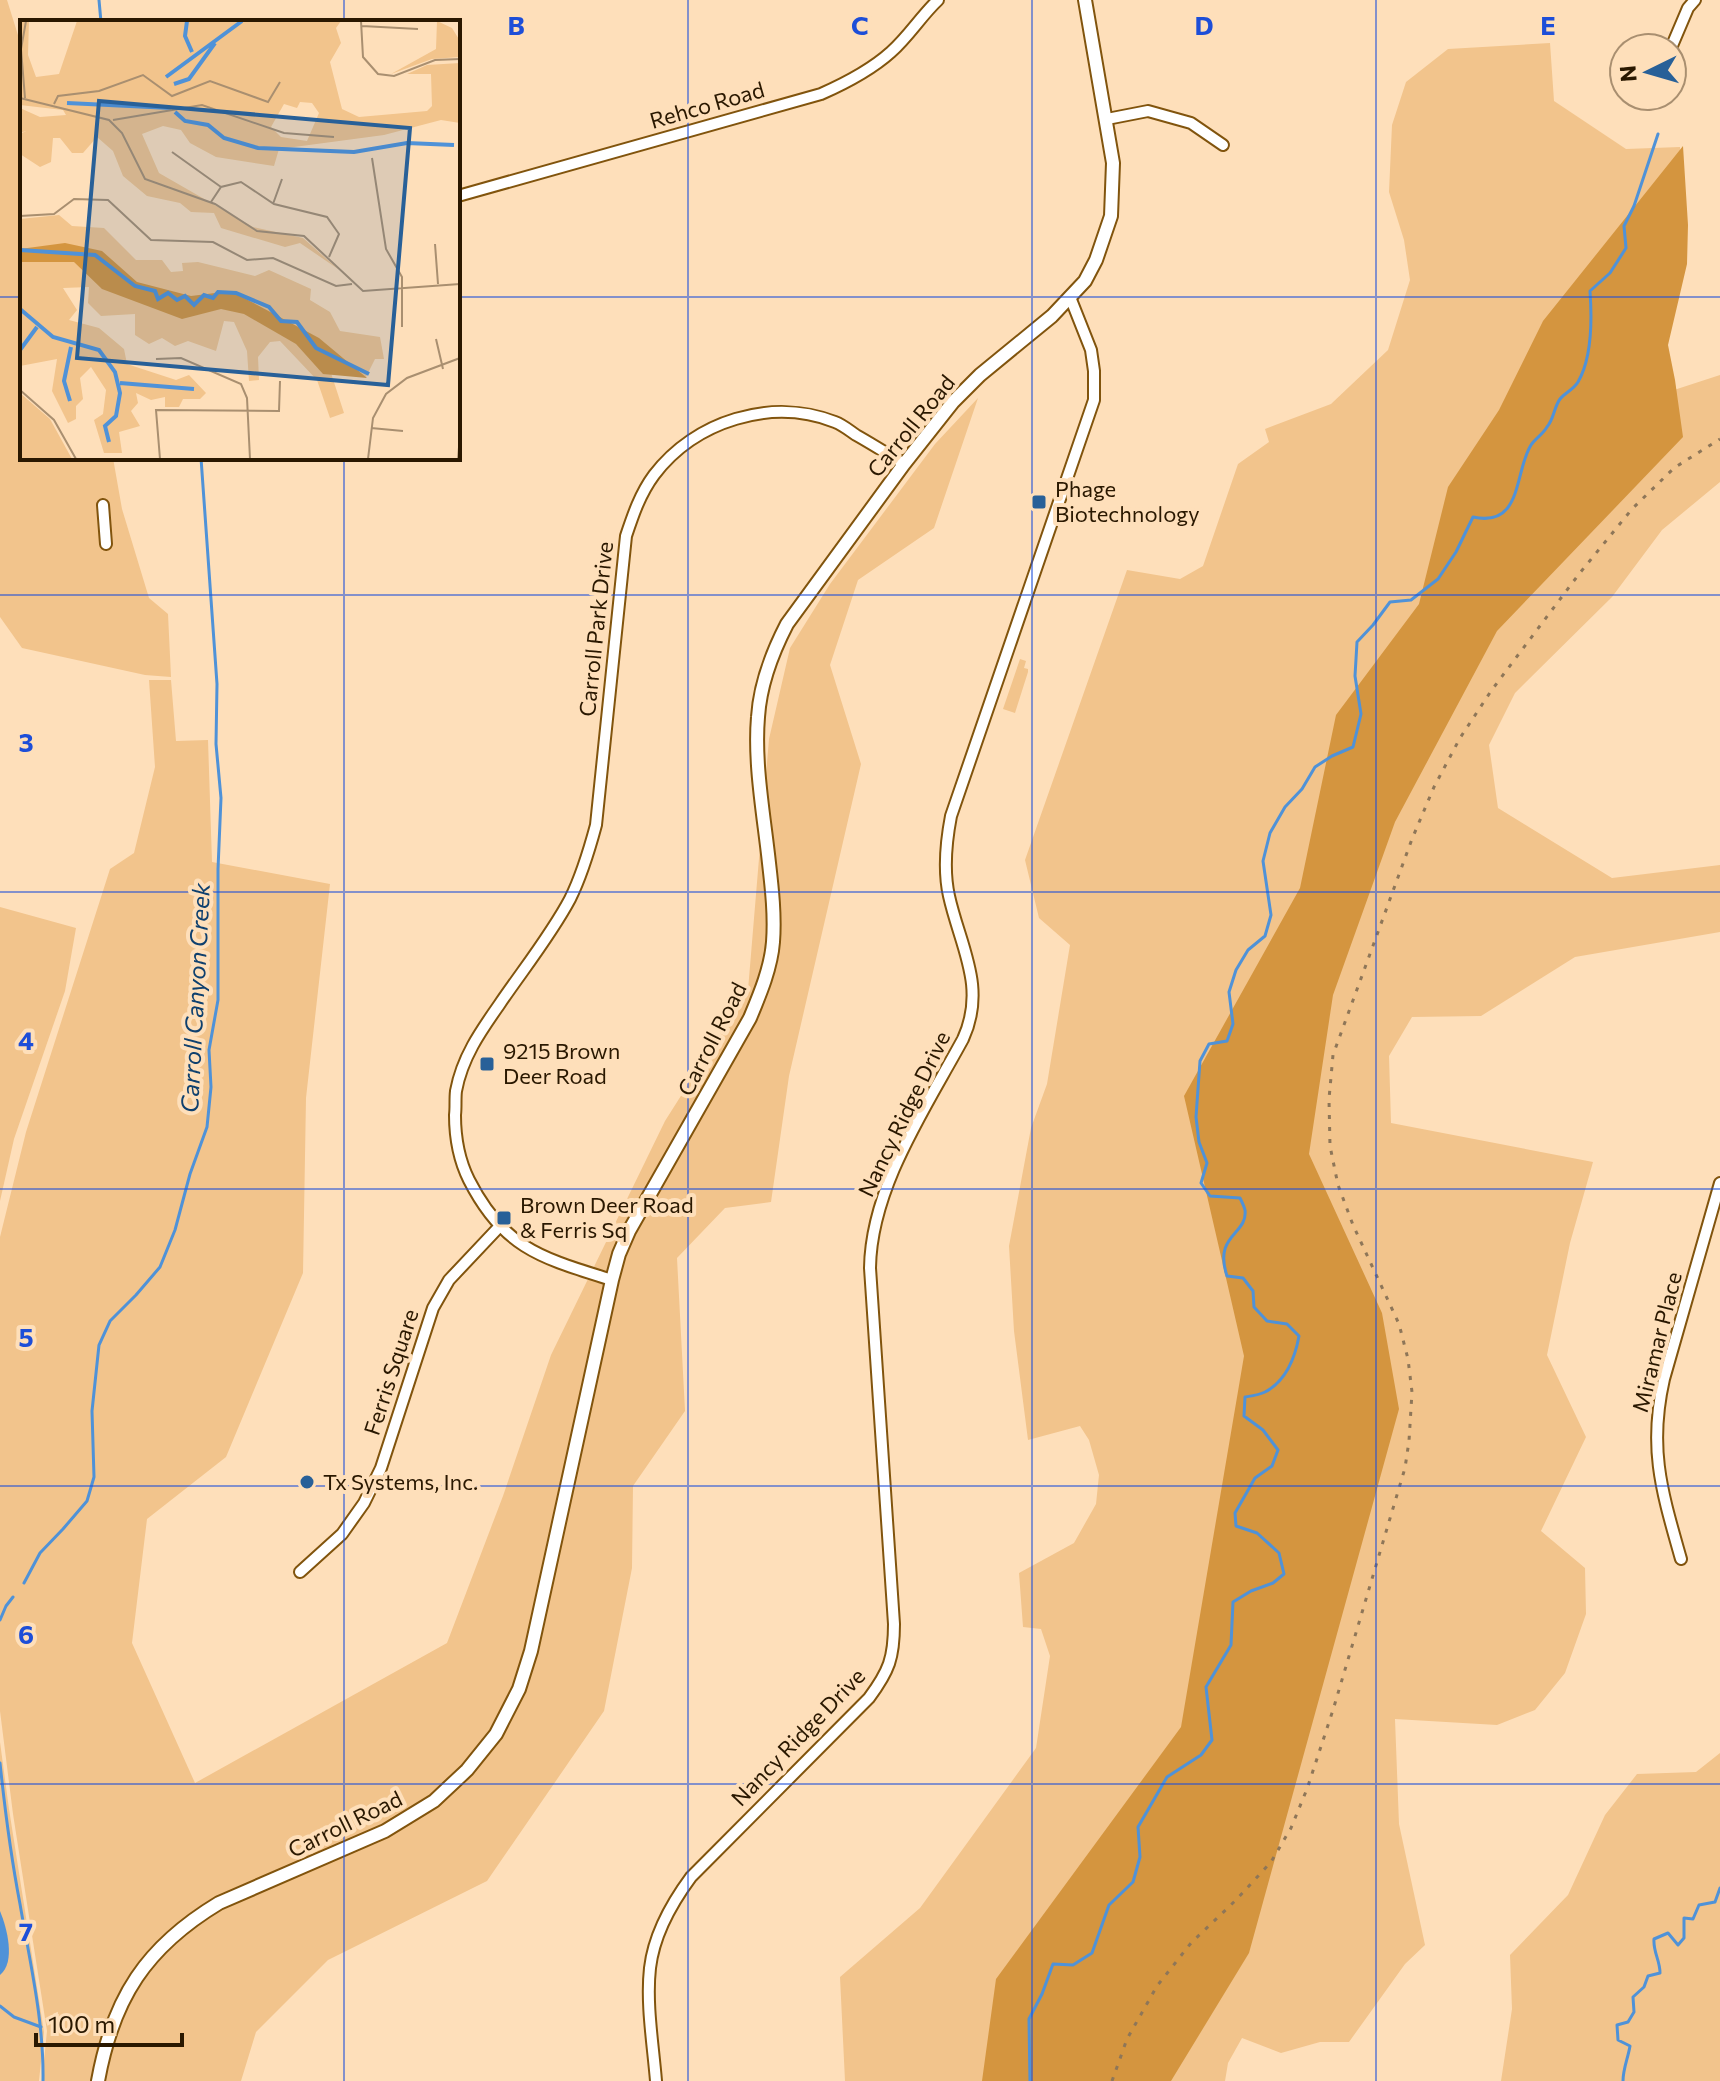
<svg xmlns="http://www.w3.org/2000/svg" width="1720" height="2081" viewBox="0 0 1720 2081" font-family="Commissioner,sans-serif">
<rect width="100%" height="100%" fill="#fedfba"/>
<g fill="#f2c48c">
<path d="M 0,0 L 7,0 L 22,48 L 22,458 L 113,458 L 122,509 L 149,598 L 168,614 L 171,677 L 145,675 L 22,648 L 0,617 Z"/>
<path d="M 1550,43 L 1554,101 L 1626,149 L 1680,147 L 1685,223 L 1666,343 L 1674,390 L 1720,375 L 1720,482 L 1662,530 L 1612,597 L 1515,693 L 1489,745 L 1498,808 L 1612,878 L 1720,865 L 1720,932 L 1575,957 L 1481,1016 L 1412,1017 L 1389,1056 L 1391,1123 L 1593,1162 L 1570,1243 L 1547,1355 L 1586,1437 L 1541,1531 L 1585,1568 L 1586,1614 L 1565,1673 L 1535,1710 L 1497,1725 L 1395,1719 L 1399,1824 L 1425,1945 L 1405,1964 L 1349,2042 L 1320,2042 L 1281,2053 L 1242,2038 L 1228,2063 L 1225,2081 L 845,2081 L 840,1977 L 920,1908 L 1036,1748 L 1050,1656 L 1041,1629 L 1023,1627 L 1019,1573 L 1074,1543 L 1096,1504 L 1099,1475 L 1089,1440 L 1080,1426 L 1028,1440 L 1014,1331 L 1009,1246 L 1031,1128 L 1047,1084 L 1070,945 L 1039,918 L 1025,860 L 1127,570 L 1180,579 L 1203,566 L 1238,464 L 1269,442 L 1265,429 L 1331,404 L 1388,350 L 1410,280 L 1404,240 L 1389,192 L 1392,125 L 1406,82 L 1448,49 Z"/>
<path d="M 978,398 L 934,528 L 858,580 L 830,665 L 861,764 L 789,1076 L 771,1202 L 725,1208 L 677,1258 L 685,1411 L 633,1486 L 632,1568 L 604,1711 L 487,1881 L 328,1960 L 256,2032 L 241,2081 L 42,2081 L 47,2031 L 13,1814 L 0,1711 L 0,1237 L 26,1132 L 110,869 L 134,853 L 155,767 L 149,680 L 171,680 L 176,741 L 208,740 L 212,862 L 330,884 L 306,1098 L 303,1273 L 226,1457 L 147,1519 L 132,1643 L 195,1783 L 447,1643 L 503,1496 L 551,1355 L 665,1121 L 748,990 L 769,739 L 790,648 L 830,584 L 935,444 Z"/>
<path d="M 1020,659 L 1026,661 L 1024,668 L 1028,669 L 1028,672 L 1015,713 L 1003,709 Z"/>
<path d="M 0,907 L 76,928 L 65,991 L 14,1139 L 0,1201 Z"/>
<path d="M 0,1742 L 9,1809 L 44,2032 L 39,2081 L 0,2081 Z"/>
<path d="M 1720,1753 L 1720,2081 L 1501,2081 L 1512,2009 L 1510,1955 L 1568,1895 L 1605,1815 L 1637,1774 L 1696,1772 Z"/>
</g>
<path fill="#d4953f" d="M 1683,146 L 1688,225 L 1687,264 L 1668,345 L 1675,380 L 1683,437 L 1497,631 L 1395,822 L 1333,995 L 1309,1154 L 1382,1313 L 1399,1409 L 1249,1953 L 1171,2081 L 982,2081 L 996,1979 L 1181,1727 L 1244,1356 L 1184,1096 L 1300,888 L 1336,715 L 1419,604 L 1448,487 L 1499,410 L 1543,321 Z"/>
<path fill="#4f92d8" d="M 0,1911 C 7,1928 16,1962 0,1975 Z"/>
<g fill="none" stroke-linecap="round" stroke-linejoin="round">
<g stroke="#4f92d8" stroke-width="3">
<path d="M 99,0 L 101,22"/>
<path d="M 24,1583 L 40,1553 L 63,1529 L 87,1501 L 94,1477 L 92,1411 L 99,1345 L 110,1321 L 136,1295 L 160,1267 L 175,1230 L 190,1174 L 207,1127 L 211,1087 L 209,1050 L 218,1000 L 218,869 L 221,798 L 216,744 L 217,684 L 201,458"/>
<path d="M 0,1620 L 6,1606 L 13,1597"/>
<path d="M 0,1763 C 5,1811 11,1857 20,1904 C 30,1963 44,2021 43,2081"/>
<path d="M 0,2006 L 14,2017 L 41,2027"/>
<path d="M 1030,2081 L 1029,2019 L 1042,1994 L 1053,1964 L 1073,1965 L 1092,1953 L 1109,1905 L 1133,1882 L 1140,1857 L 1138,1827 L 1167,1777 L 1201,1755 L 1212,1740 L 1206,1687 L 1231,1645 L 1233,1602 L 1251,1591 L 1273,1583 L 1284,1574 L 1279,1553 L 1257,1533 L 1236,1526 L 1235,1513 L 1255,1478 L 1272,1466 L 1278,1450 L 1263,1430 L 1244,1416 L 1245,1397 C 1251,1396 1259,1395 1265,1392 C 1286,1381 1295,1358 1299,1336 L 1287,1324 L 1267,1321 L 1254,1307 L 1253,1291 L 1243,1278 L 1227,1276 C 1213,1234 1248,1235 1245,1210 C 1244,1206 1242,1202 1240,1198 L 1210,1196 L 1201,1183 L 1207,1163 L 1199,1142 L 1196,1117 L 1200,1061 L 1209,1044 L 1227,1041 L 1233,1024 L 1229,992 L 1236,970 L 1248,950 L 1265,936 L 1271,915 L 1263,861 L 1270,833 L 1285,807 L 1302,789 L 1315,767 L 1332,756 L 1353,747 L 1361,714 L 1355,676 L 1357,642 L 1373,625 L 1390,602 L 1411,600 L 1438,579 L 1456,552 L 1473,517 C 1523,528 1514,472 1531,445 C 1535,439 1543,434 1547,427 C 1554,419 1554,407 1560,399 C 1565,393 1574,389 1578,382 C 1592,358 1592,319 1590,291 L 1610,273 L 1626,248 L 1624,226 L 1634,206 L 1658,134"/>
<path d="M 1623,2081 C 1623,2069 1628,2058 1630,2046 L 1618,2040 L 1617,2025 L 1628,2022 L 1634,2012 L 1633,1997 L 1644,1987 L 1648,1976 L 1660,1973 C 1660,1960 1653,1952 1654,1939 L 1668,1933 L 1678,1945 L 1684,1938 L 1684,1918 L 1693,1919 L 1699,1905 L 1715,1902 L 1720,1888"/>
</g>
<defs>
<g id="minor">
<path d="M 1671,48 L 1688,8 L 1695,0"/>
<path d="M 1107,119 L 1148,111 L 1191,123 L 1223,145"/>
<path d="M 458,196 L 821,94 C 846,83 871,70 891,52 C 909,36 921,16 938,0"/>
<path d="M 103,505 L 106,544"/>
<path d="M 612,1280 C 542,1258 504,1249 469,1180 C 459,1160 455,1138 455,1115 C 456,1107 455,1099 456,1091 C 462,1058 480,1032 499,1005 C 522,971 551,935 570,899 C 582,875 589,851 596,825 L 626,536 C 633,515 640,494 654,475 C 695,421 771,397 835,422 C 843,425 850,431 856,435 C 872,444 888,454 904,464"/>
<path d="M 1681,1559 C 1662,1492 1648,1449 1664,1379 L 1720,1183"/>
<path d="M 300,1572 L 342,1534 L 364,1503 L 381,1468 L 433,1308 L 449,1280 L 499,1227"/>
<path d="M 656,2081 C 653,2044 646,2004 650,1968 C 654,1934 671,1904 691,1877 L 869,1698 C 889,1671 894,1658 894,1624 L 870,1268 C 871,1188 925,1109 963,1039 C 987,987 960,946 949,896 C 943,869 946,842 951,816 L 1094,400 L 1094,371 L 1091,350 L 1070,297"/>
</g>
<path id="major" d="M 98,2081 C 113,1998 146,1947 219,1903 L 385,1831 L 434,1801 L 467,1770 L 496,1734 L 519,1689 L 531,1651 L 612,1280 L 619,1254 L 629,1231 L 750,1018 C 760,994 771,968 773,942 C 775,916 772,889 769,863 C 764,816 754,764 758,717 C 760,685 772,653 787,624 L 904,464 L 953,402 L 980,375 L 1052,316 L 1085,281 L 1096,260 L 1111,216 L 1113,163 L 1085,0"/>
</defs>
<use href="#minor" stroke="#81540d" stroke-width="14"/>
<use href="#major" stroke="#81540d" stroke-width="16"/>
<use href="#minor" stroke="#fff" stroke-width="10"/>
<use href="#major" stroke="#fff" stroke-width="12"/>
<path stroke="#8e7658" stroke-width="3" stroke-dasharray="4 8" stroke-linecap="butt" d="M 1112,2081 L 1127,2039 L 1157,1986 L 1191,1943 L 1236,1900 L 1271,1862 L 1291,1828 L 1307,1789 L 1333,1710 L 1405,1468 L 1409,1441 L 1412,1392 L 1408,1359 L 1399,1324 L 1353,1225 L 1338,1185 L 1330,1146 L 1329,1099 L 1333,1055 L 1412,839 L 1434,787 L 1460,738 L 1491,691 L 1579,574 L 1632,509 L 1674,468 L 1720,439"/>
</g>
<path fill="none" stroke="#1d4ed8" stroke-width="2" stroke-opacity="0.55" d="M 344,0 L 344,22M 688,0 L 688,2081M 1032,0 L 1032,2081M 1376,0 L 1376,2081M 0,297 L 22,297M 458,297 L 1720,297M 344,458 L 344,2081M 0,595 L 1720,595M 0,892 L 1720,892M 0,1189 L 1720,1189M 0,1486 L 1720,1486M 0,1784 L 1720,1784"/>
<g fill="#286098" stroke="#fedfba" stroke-width="3">
<rect x="1031" y="494" width="16" height="16" rx="4"/>
<rect x="479" y="1056" width="16" height="16" rx="4"/>
<rect x="496" y="1210" width="16" height="16" rx="4"/>
<circle cx="307" cy="1482" r="8"/>
</g>
<g text-anchor="middle" stroke-width="8" stroke-linejoin="round" paint-order="stroke">
<g font-size="22" fill="#2a1800" stroke="#fedfba">
<text transform="translate(707 105) rotate(-16)" y="8">Rehco Road</text>
<text transform="translate(911 426) rotate(-51)" y="8">Carroll Road</text>
<text transform="translate(596 629) rotate(-84)" y="8">Carroll Park Drive</text>
<text transform="translate(712 1039) rotate(-63)" y="8">Carroll Road</text>
<text transform="translate(904 1114) rotate(-64)" y="8">Nancy Ridge Drive</text>
<text transform="translate(1657 1342) rotate(-76)" y="8">Miramar Place</text>
<text transform="translate(391 1372) rotate(-72)" y="8">Ferris Square</text>
<text transform="translate(798 1737) rotate(-46)" y="8">Nancy Ridge Drive</text>
<text transform="translate(345 1824) rotate(-26)" y="8">Carroll Road</text>
</g>
<g font-size="22" fill="#2a1800" stroke="#fedfba" text-anchor="start">
<text x="1055" y="497">Phage<tspan x="1055" dy="25">Biotechnology</tspan></text>
<text x="503" y="1059">9215 Brown<tspan x="503" dy="25">Deer Road</tspan></text>
<text x="520" y="1213">Brown Deer Road<tspan x="520" dy="25">&amp; Ferris Sq</tspan></text>
<text x="323" y="1490">Tx Systems, Inc.</text>
</g>
<g font-size="24" font-style="italic" fill="#0f406e" stroke="#fedfba">
<text transform="translate(196 998) rotate(-87)" y="8">Carroll Canyon Creek</text>
</g>
</g>
<g transform="translate(20 20)">
<rect width="440" height="440" fill="#fedfba"/>
<path d="M 0,1 L 9,1 L 8,35 L 16,57 L 39,54 L 57,1 L 321,1 L 316,8 L 321,23 L 310,42 L 322,89 L 339,97 L 407,91 L 412,86 L 411,54 L 387,54 L 407,45 L 440,43 L 440,103 L 421,100 L 364,115 L 259,129 L 254,146 L 196,137 L 170,123 L 161,110 L 143,106 L 122,114 L 139,153 L 233,207 L 283,218 L 318,249 L 280,223 L 265,227 L 201,208 L 194,193 L 171,192 L 160,183 L 127,176 L 103,156 L 93,131 L 77,117 L 63,133 L 52,133 L 40,118 L 33,118 L 31,142 L 20,147 L 0,134 L 0,114 L 6,111 L 0,113 L 0,88 L 20,97 L 46,95 L 43,90 L 0,85 ZM 280,82 L 292,83 L 299,93 L 287,121 L 261,117 L 251,107 L 264,84 L 277,88 ZM 417,1 L 432,8 L 440,21 L 440,37 L 412,39 L 371,54 L 416,29 ZM 39,195 L 52,206 L 84,208 L 116,240 L 142,240 L 151,252 L 163,251 L 162,243 L 178,242 L 235,256 L 249,250 L 291,269 L 290,280 L 310,292 L 320,311 L 360,317 L 364,339 L 355,339 L 346,357 L 311,353 L 324,393 L 310,398 L 297,360 L 260,321 L 250,322 L 238,337 L 239,360 L 229,361 L 227,331 L 214,302 L 204,301 L 196,331 L 168,321 L 155,326 L 142,318 L 129,324 L 115,315 L 115,294 L 81,296 L 68,283 L 69,267 L 43,268 L 57,290 L 49,300 L 79,308 L 104,329 L 107,344 L 156,360 L 169,355 L 186,373 L 180,379 L 163,379 L 159,387 L 145,387 L 145,377 L 131,380 L 116,373 L 118,383 L 111,391 L 120,406 L 99,412 L 102,433 L 84,433 L 74,400 L 83,394 L 86,370 L 71,347 L 60,358 L 63,379 L 56,386 L 56,399 L 48,403 L 32,371 L 37,339 L 0,346 L 0,199 ZM 0,373 L 30,399 L 52,439 L 0,439 Z" fill="#f2c48c" fill-rule="evenodd"/>
<path d="M 45,223 L 82,231 L 117,262 L 171,276 L 211,271 L 299,318 L 347,358 L 303,354 L 276,324 L 224,294 L 201,289 L 162,299 L 82,269 L 54,242 L 0,242 L 0,229 Z" fill="#d4953f"/>
<path fill="none" stroke="#4f92d8" stroke-width="4" d="M 167,1 L 165,16 L 172,32M 146,57 L 222,1M 154,64 L 169,59 L 195,23M 47,83 L 151,88M 155,92 L 165,101 L 188,105 L 204,118 L 238,128 L 334,132 L 387,123 L 434,125M 0,230 L 75,235 L 115,266 L 135,271 L 138,279 L 148,273 L 157,280 L 165,276 L 174,285 L 184,275 L 193,278 L 198,272 L 216,273 L 249,287 L 261,301 L 277,302 L 296,328 L 349,354M 0,289 L 33,317 L 79,330 L 95,352 L 100,373 L 96,396 L 85,406 L 89,422M 0,330 L 17,307M 100,363 L 174,369M 50,381 L 44,361 L 51,327"/>
<path fill="none" stroke="#a98f70" stroke-width="2" d="M 341,1 L 343,37 L 358,54 L 374,56 L 415,40 L 440,39M 342,6 L 398,9M 0,78 L 89,100 L 102,113 L 125,159 L 195,184 L 237,211 L 284,216 L 343,271 L 440,264M 5,78 L 1,29 L 6,1M 34,84 L 38,76 L 79,71 L 123,55 L 152,76 L 190,61 L 248,82 L 260,62M 93,100 L 182,85 L 264,113 L 314,117M 152,132 L 201,167M 352,138 L 366,229 L 382,257 L 382,307M 191,182 L 201,167 L 221,162 L 254,184 L 307,197 L 319,214 L 309,237M 253,184 L 262,159M 0,196 L 34,194 L 54,179 L 88,180 L 131,220 L 193,222 L 227,240 L 253,238 L 316,266 L 332,264M 415,224 L 418,264M 416,319 L 423,349M 136,339 L 161,338 L 221,364 L 227,378 L 230,439M 0,370 L 34,400 L 56,439M 351,408 L 383,411M 140,439 L 136,390 L 259,391 L 260,361M 348,439 L 353,398 L 366,374 L 387,358 L 440,338M 438,439 L 440,415"/>
<path fill="#286098" fill-opacity="0.15" stroke="#286098" stroke-width="4" d="M 79,81 L 390,108 L 368,365 L 57,338 Z"/>
<rect width="440" height="440" fill="none" stroke="#2a1800" stroke-width="4"/>
</g>
<g font-size="26" text-anchor="middle" font-weight="bold" fill="#1d4ed8" stroke="#fedfba" stroke-width="8" stroke-linejoin="round" paint-order="stroke">
<text x="516" y="35">B</text>
<text x="860" y="35">C</text>
<text x="1204" y="35">D</text>
<text x="1548" y="35">E</text>
<text x="26" y="752">3</text>
<text x="26" y="1050">4</text>
<text x="26" y="1347">5</text>
<text x="26" y="1644">6</text>
<text x="26" y="1941">7</text>
</g>
<g transform="translate(1648 72) rotate(265)"><circle r="38" fill="#fedfba" stroke="#a98f70" stroke-width="2"/>
<path d="M0-6L14 30L0 20L-14 30Z" fill="#286098"/>
<text y="-12" font-size="22" font-weight="bold" text-anchor="middle" fill="#2a1800">N</text>
</g>
<path d="M36 2033v12h146v-12" fill="none" stroke="#2a1800" stroke-width="4"/>
<text x="48" y="2033" font-size="24" fill="#2a1800" stroke="#fedfba" stroke-width="6" paint-order="stroke">100 m</text>
</svg>
